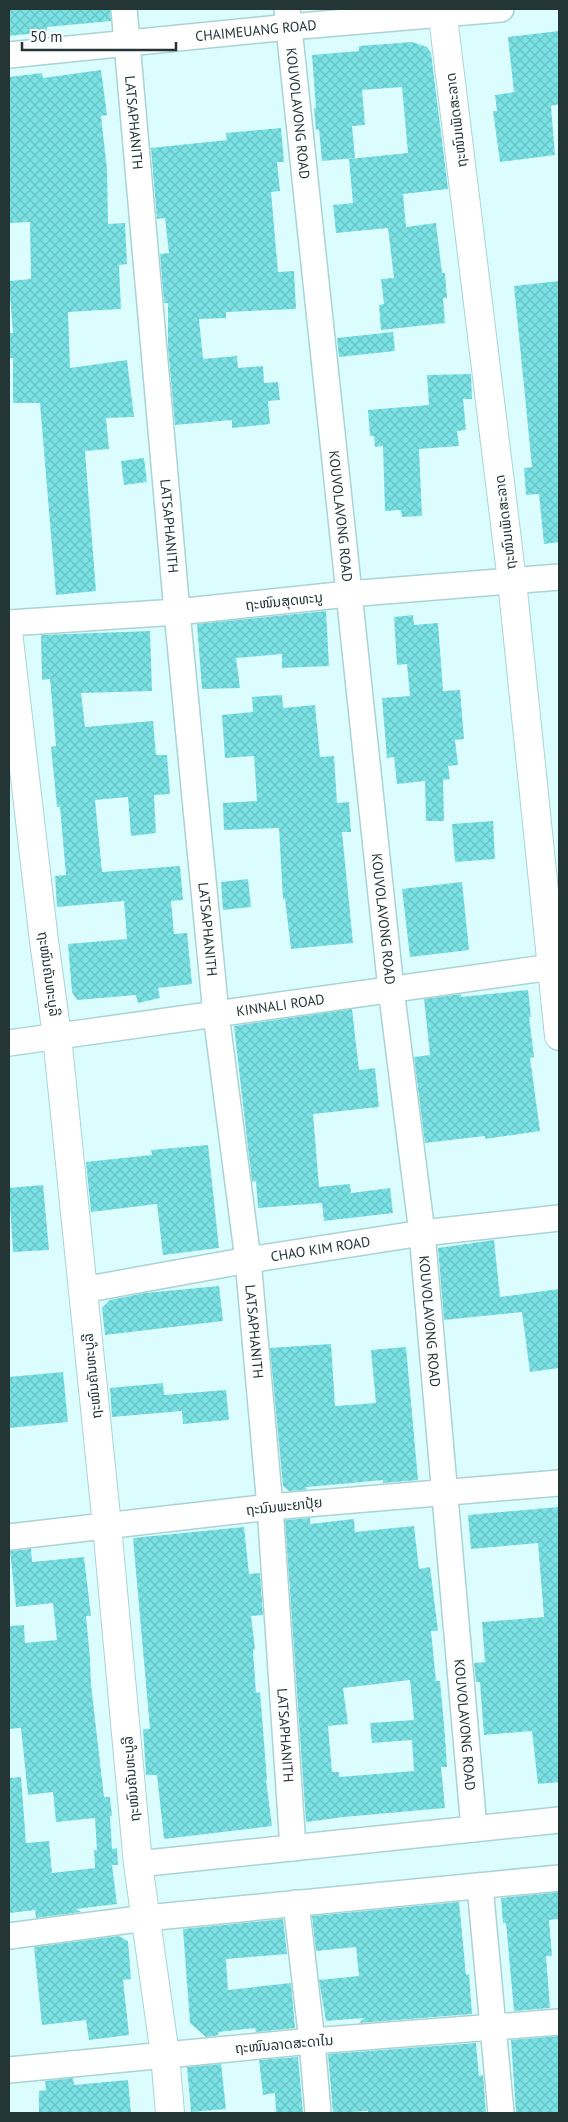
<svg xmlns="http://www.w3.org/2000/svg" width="568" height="2122" viewBox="0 0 568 2122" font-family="'PT Sans','Noto Sans Lao',sans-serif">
<defs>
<pattern id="building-cross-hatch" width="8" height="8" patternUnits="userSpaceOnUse" patternTransform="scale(1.25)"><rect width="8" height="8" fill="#7ae1e4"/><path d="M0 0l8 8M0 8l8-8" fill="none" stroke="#69c2c4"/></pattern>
</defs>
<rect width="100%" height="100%" fill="#dcfdfd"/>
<g fill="url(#building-cross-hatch)" fill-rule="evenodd">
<path d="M 9,9 L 110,9 L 111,21 L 47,27 L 47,32 L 9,36 Z"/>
<path d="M 559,31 L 559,104 L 551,106 L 555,155 L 500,162 L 493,111 L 497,111 L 495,95 L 514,92 L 508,37 Z"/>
<path d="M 412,42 L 427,47 L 431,53 L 448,189 L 403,194 L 406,227 L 436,223 L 442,273 L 445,273 L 447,298 L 443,298 L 445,323 L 381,330 L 379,305 L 384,304 L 381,279 L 394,278 L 388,228 L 336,233 L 333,205 L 353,203 L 349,159 L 408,153 L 402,87 L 362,90 L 365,125 L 352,126 L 355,158 L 322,161 L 319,129 L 316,130 L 314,108 L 316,108 L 312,55 L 359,51 L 359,46 Z"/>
<path d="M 101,70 L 107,115 L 101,116 L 107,169 L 108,224 L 125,223 L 127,264 L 119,265 L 121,309 L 68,312 L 70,368 L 127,360 L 134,417 L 106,418 L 109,449 L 85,451 L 96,591 L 56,595 L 40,403 L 13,403 L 13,358 L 9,358 L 9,333 L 13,333 L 9,281 L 31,279 L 30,222 L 9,223 L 9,77 L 42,73 L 43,78 Z"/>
<path d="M 281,128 L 284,162 L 277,162 L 280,191 L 271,192 L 278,272 L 294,271 L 296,309 L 226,312 L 226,318 L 199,319 L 203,359 L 237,356 L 238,368 L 263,366 L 264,383 L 278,382 L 280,400 L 268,401 L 270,424 L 232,428 L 232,420 L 175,425 L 168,347 L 168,303 L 164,303 L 160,254 L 169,253 L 165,218 L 157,219 L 151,148 L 227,140 L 226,133 Z"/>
<path d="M 559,281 L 559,542 L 544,544 L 539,494 L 526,495 L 524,468 L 532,467 L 514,286 Z"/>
<path d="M 393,332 L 395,351 L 339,357 L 337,338 Z"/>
<path d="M 471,374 L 472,399 L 463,399 L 466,430 L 457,431 L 459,446 L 419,449 L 422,516 L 402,517 L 401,510 L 385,511 L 383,446 L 375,447 L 374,436 L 370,436 L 368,410 L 429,405 L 427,375 Z"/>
<path d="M 144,458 L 147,482 L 124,485 L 121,461 Z"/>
<path d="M 326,611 L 329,666 L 282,668 L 282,654 L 236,658 L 240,688 L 202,689 L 197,624 Z"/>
<path d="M 413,615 L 414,625 L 438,623 L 443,691 L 460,690 L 464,739 L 455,740 L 458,765 L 448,766 L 450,779 L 443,780 L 444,821 L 426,821 L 425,781 L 397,784 L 394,757 L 387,758 L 382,698 L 410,696 L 407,664 L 397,665 L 394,617 Z"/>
<path d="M 150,631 L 152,691 L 81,693 L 85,727 L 153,721 L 156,755 L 167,755 L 170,794 L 154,795 L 156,833 L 131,836 L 128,797 L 95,800 L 102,872 L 180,866 L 183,900 L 171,901 L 174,934 L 187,933 L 192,984 L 158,988 L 160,998 L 138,1003 L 136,995 L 77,1000 L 72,992 L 68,944 L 127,939 L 124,901 L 57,907 L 55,876 L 66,875 L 60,807 L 57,807 L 51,747 L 56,746 L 50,679 L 42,680 L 41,635 Z"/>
<path d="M 282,695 L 283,708 L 315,705 L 320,757 L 334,756 L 337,803 L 349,802 L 351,832 L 342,832 L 353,943 L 291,949 L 285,899 L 283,899 L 279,828 L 224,830 L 223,803 L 257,801 L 254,756 L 225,758 L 222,715 L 253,712 L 252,697 Z"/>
<path d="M 493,821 L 495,859 L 455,862 L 452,824 Z"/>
<path d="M 248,879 L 251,907 L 223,910 L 221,882 Z"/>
<path d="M 462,882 L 469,950 L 410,957 L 402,889 Z"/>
<path d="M 528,990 L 531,1017 L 529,1017 L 534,1057 L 530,1058 L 540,1131 L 485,1139 L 485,1136 L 425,1143 L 414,1057 L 430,1055 L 424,999 L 461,994 L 461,997 Z"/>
<path d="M 352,1009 L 359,1070 L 375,1068 L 379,1107 L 313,1114 L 319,1187 L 350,1184 L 351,1193 L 390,1188 L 393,1213 L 324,1221 L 322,1203 L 258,1208 L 256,1181 L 252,1182 L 234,1026 Z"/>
<path d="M 208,1145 L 219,1248 L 163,1255 L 157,1204 L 91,1212 L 86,1162 L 152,1155 L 151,1150 Z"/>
<path d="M 43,1185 L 49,1250 L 13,1252 L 9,1188 Z"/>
<path d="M 494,1240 L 500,1297 L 559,1289 L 559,1368 L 530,1372 L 522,1312 L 444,1320 L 438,1248 Z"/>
<path d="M 219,1286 L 223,1321 L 105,1335 L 102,1308 L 110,1300 L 145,1293 Z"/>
<path d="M 331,1344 L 335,1406 L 376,1403 L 371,1350 L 406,1347 L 418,1480 L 383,1483 L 383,1480 L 319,1486 L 306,1487 L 307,1490 L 289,1491 L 283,1486 L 270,1348 Z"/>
<path d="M 63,1372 L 68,1422 L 9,1428 L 9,1377 Z"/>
<path d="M 163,1383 L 164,1395 L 226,1390 L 229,1420 L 183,1424 L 182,1411 L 112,1417 L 110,1388 Z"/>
<path d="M 559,1507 L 559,1782 L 538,1784 L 532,1731 L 484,1735 L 480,1682 L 476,1682 L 474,1663 L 485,1662 L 482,1622 L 544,1617 L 538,1543 L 471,1549 L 468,1515 Z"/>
<path d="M 310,1518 L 310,1524 L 354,1519 L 355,1532 L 414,1526 L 419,1569 L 430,1567 L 438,1631 L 431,1631 L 436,1681 L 440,1681 L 445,1736 L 447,1767 L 441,1767 L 445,1808 L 344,1817 L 306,1822 L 285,1520 ZM 410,1680 L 414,1720 L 370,1723 L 372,1743 L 412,1740 L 414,1771 L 339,1777 L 339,1772 L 332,1772 L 328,1726 L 348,1724 L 343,1688 Z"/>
<path d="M 244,1527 L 249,1574 L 260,1573 L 263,1615 L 251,1616 L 255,1649 L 253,1650 L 256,1693 L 260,1692 L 267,1780 L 266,1780 L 272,1826 L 164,1839 L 157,1775 L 146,1775 L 143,1729 L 150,1729 L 133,1538 Z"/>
<path d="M 31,1549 L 32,1562 L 84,1557 L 91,1616 L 86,1616 L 90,1658 L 91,1685 L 104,1797 L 110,1797 L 112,1816 L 110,1816 L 112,1849 L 117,1848 L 118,1865 L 112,1865 L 117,1904 L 76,1909 L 81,1912 L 36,1918 L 35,1910 L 9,1913 L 9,1778 L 21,1777 L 26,1843 L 49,1841 L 52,1873 L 95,1868 L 94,1850 L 97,1850 L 95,1818 L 56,1822 L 53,1792 L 28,1795 L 21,1728 L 9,1729 L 9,1626 L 24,1625 L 25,1643 L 57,1640 L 53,1603 L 16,1607 L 10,1551 Z"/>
<path d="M 559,1892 L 559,1919 L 549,1920 L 552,1956 L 546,1956 L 550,2008 L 514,2011 L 506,1923 L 503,1923 L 501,1898 Z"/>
<path d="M 459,1902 L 466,1975 L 469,1974 L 472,2014 L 359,2023 L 364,2018 L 326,2021 L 319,1980 L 359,1976 L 356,1947 L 316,1951 L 312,1916 Z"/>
<path d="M 283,1919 L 287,1954 L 226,1959 L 228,1990 L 291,1983 L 295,2028 L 256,2032 L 255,2028 L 218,2032 L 219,2035 L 206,2037 L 190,2023 L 183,1929 Z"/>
<path d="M 119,1936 L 128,1941 L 131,1979 L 123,1980 L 129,2035 L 89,2040 L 86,2020 L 42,2025 L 34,1947 Z"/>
<path d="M 559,2036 L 559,2113 L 516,2113 L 511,2040 Z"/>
<path d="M 476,2043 L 479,2076 L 483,2075 L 486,2113 L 368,2113 L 368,2111 L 333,2113 L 328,2054 Z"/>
<path d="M 298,2057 L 303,2113 L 276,2113 L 275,2093 L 263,2095 L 259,2060 Z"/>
<path d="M 221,2064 L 226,2109 L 191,2112 L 187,2067 Z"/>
<path d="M 73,2078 L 74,2085 L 128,2080 L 131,2113 L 39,2113 L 39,2091 L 46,2090 L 45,2081 Z"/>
</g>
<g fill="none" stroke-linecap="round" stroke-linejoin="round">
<defs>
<g id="street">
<path id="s1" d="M 124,9 L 177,612 L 216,1014 L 248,1260 L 270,1507 L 293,1848"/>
<path id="s2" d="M 287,9 L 391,989 L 422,1233 L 474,1829"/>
<path id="s3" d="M 9,55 L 289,27 L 501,9"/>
<path d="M 9,623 L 177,612 L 348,594 L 559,577"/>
<path id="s4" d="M 9,1043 L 552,967"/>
<path id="s5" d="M 83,1290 L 248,1260 L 422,1233 L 559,1218"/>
<path d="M 9,1537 L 270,1507 L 559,1483"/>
<path d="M 138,1864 L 559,1820"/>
<path d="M 480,1886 L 501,2113"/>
<path d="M 296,1903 L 312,2041 L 318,2113"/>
<path d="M 9,1936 L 146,1918 L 559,1878"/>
<path d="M 9,2070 L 312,2041 L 559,2022"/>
</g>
<g id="primary">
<path d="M 442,9 L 512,581 L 559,1036"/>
<path d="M 9,640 L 44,941 L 57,1036 L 107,1526 L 138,1864 L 165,2055 L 170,2113"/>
</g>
</defs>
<use href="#street" stroke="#abd3d4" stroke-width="28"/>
<use href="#primary" stroke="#abd3d4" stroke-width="30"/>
<use href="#street" stroke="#fff" stroke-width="25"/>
<use href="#primary" stroke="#fff" stroke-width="28"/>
</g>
<g text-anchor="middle" stroke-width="4" stroke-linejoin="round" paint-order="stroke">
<g font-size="14" fill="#243535" stroke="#fff">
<text dy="5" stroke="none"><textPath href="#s3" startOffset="248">CHAIMEUANG ROAD</textPath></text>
<text dy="5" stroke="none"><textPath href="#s2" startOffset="105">KOUVOLAVONG ROAD</textPath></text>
<text transform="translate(456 120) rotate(-97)" y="5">ຖະໜົນເພັດສະລາດ</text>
<text dy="5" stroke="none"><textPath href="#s1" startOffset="114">LATSAPHANITH</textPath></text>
<text dy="5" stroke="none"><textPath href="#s2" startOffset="510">KOUVOLAVONG ROAD</textPath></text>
<text transform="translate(505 522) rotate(-97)" y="5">ຖະໜົນເພັດສະລາດ</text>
<text dy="5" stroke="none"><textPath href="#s1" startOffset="519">LATSAPHANITH</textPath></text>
<text transform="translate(284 601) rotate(-6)" y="5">ຖະໜົນສຸດທະນູ</text>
<text dy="5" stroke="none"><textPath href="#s2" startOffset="915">KOUVOLAVONG ROAD</textPath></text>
<text dy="5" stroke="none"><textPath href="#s1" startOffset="924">LATSAPHANITH</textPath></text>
<text transform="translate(49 974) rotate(82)" y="5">ຖະໜົນຄັນທະບູລີ</text>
<text dy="5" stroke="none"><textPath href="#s4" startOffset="274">KINNALI ROAD</textPath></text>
<text dy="5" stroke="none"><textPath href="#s5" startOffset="241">CHAO KIM ROAD</textPath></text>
<text dy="5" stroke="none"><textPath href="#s2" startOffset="1320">KOUVOLAVONG ROAD</textPath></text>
<text dy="5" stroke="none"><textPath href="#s1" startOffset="1329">LATSAPHANITH</textPath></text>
<text transform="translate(92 1376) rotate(-96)" y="5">ຖະໜົນຄັນທະບູລີ</text>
<text transform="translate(284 1506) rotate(-6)" y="5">ຖະນົນພະຍາປຸ້ຍ</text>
<text dy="5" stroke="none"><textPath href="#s2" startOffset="1725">KOUVOLAVONG ROAD</textPath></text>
<text dy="5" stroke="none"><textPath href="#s1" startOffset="1734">LATSAPHANITH</textPath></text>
<text transform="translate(131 1779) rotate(-95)" y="5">ຖະໜົນຄັນທະບູລີ</text>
<text transform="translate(284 2044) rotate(-5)" y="5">ຖະໜົນລາດສະດາໄນ</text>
</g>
</g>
<rect width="568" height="2122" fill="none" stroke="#243535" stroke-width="20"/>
<path d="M22 42v8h154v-8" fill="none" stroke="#243535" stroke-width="2.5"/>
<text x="30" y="42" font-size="15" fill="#243535" stroke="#ffffff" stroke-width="4" paint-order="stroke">50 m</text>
</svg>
